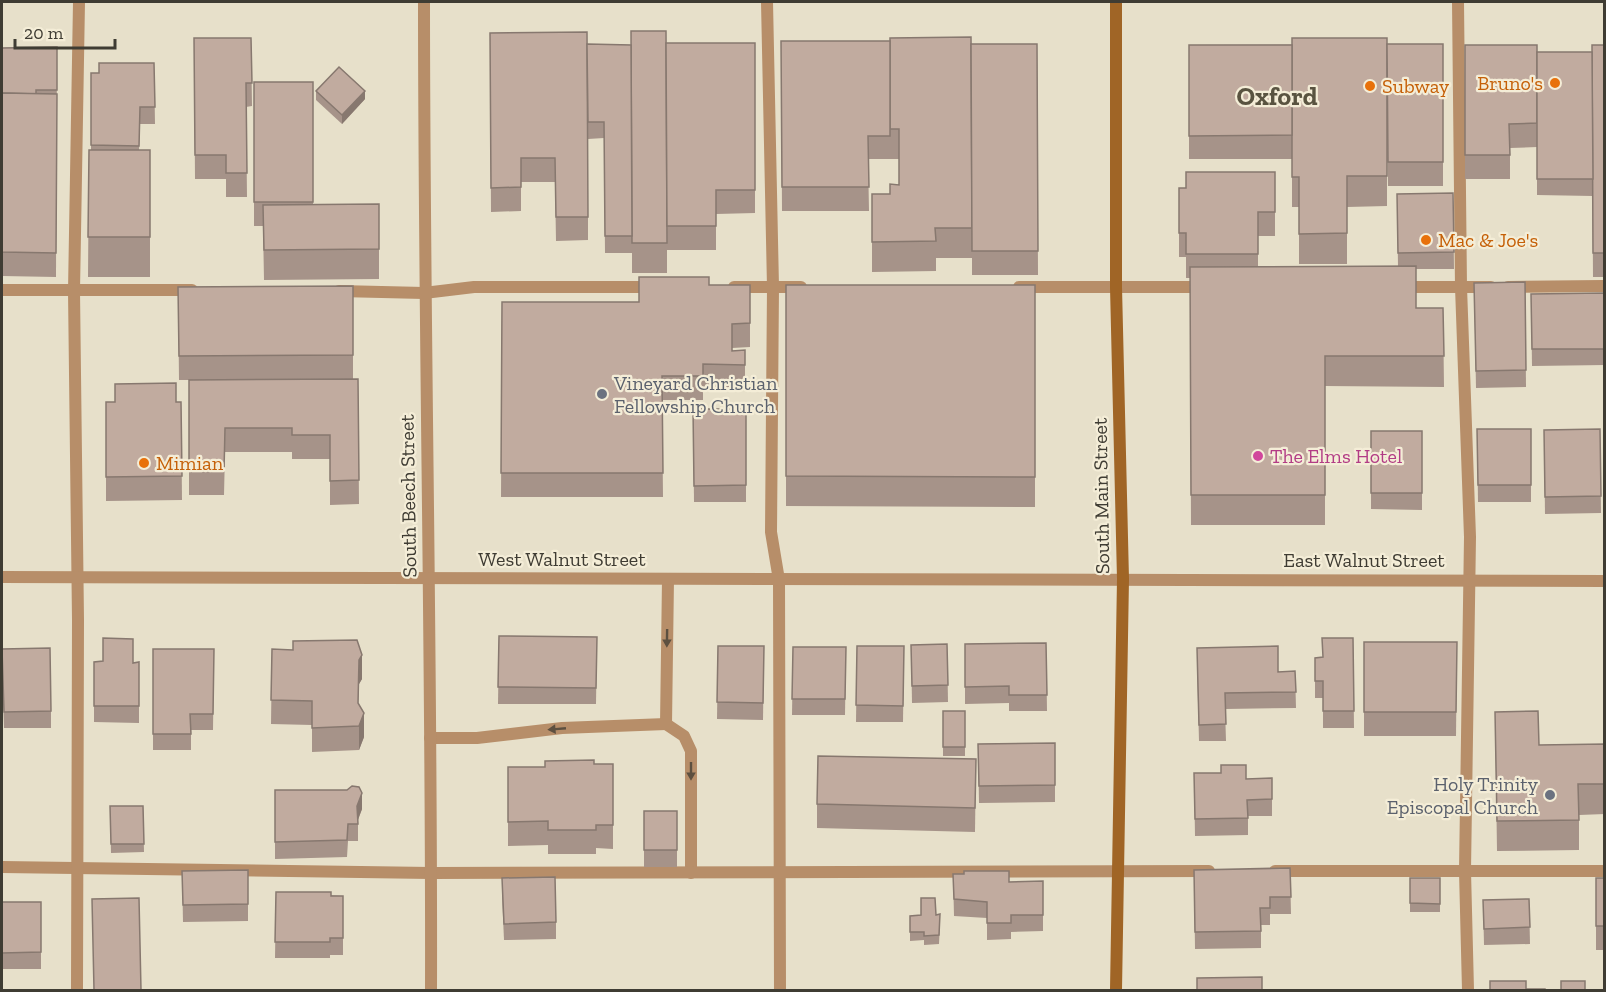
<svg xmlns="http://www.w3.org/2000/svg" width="1606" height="992" viewBox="0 0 1606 992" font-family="'Zilla Slab',serif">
<rect width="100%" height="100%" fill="#e7e0ca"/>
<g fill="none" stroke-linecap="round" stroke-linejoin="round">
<g stroke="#b78e69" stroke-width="12">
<path d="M 767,2 L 773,287 L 771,532 L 779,580 L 780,990"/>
<path d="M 1458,2 L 1461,287 L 1470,537 L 1465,871 L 1468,990"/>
<path d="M 734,287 L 801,287"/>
<path d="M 1019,287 L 1206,287"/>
<path d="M 1400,287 L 1491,287"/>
<path d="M 1508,287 L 1604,286"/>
<path d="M 2,290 L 192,290"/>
<path d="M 339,291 L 424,293 L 474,287 L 654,287"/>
<path d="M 666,724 L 684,736 L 691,751 L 691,873"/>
<path d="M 430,738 L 477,738 L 562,728 L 666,724 L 668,579"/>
<path d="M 2,867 L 431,873 L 1209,871"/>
<path d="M 1275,871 L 1604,871"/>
<path d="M 77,990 L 78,620 L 74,291 L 79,2"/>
</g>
<g stroke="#b78e69" stroke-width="12">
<path d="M 424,2 C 424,331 432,661 431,990"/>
<path d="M 2,577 L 1604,581"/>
</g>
<path stroke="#a06526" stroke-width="12" d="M 1116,2 L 1116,287 L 1123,579 L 1116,990"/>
</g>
<g fill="#a69389">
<path d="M 490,33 L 587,44 L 631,45 L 666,43 L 755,43 L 755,213 L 716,214 L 716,250 L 667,250 L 667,273 L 632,273 L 632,253 L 605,253 L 604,138 L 588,139 L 588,240 L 556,241 L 555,182 L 521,182 L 521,211 L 491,212 Z"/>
<path d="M 194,38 L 251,38 L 252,106 L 246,107 L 247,197 L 226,197 L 226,179 L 195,179 Z"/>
<path d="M 781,41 L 971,44 L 1037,44 L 1038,275 L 972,275 L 972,169 L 972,258 L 936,258 L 936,271 L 872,272 L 872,194 L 890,194 L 899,185 L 899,159 L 868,159 L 869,211 L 782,211 Z"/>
<path d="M 1443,44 L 1443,186 L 1388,186 L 1387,118 L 1387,206 L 1347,207 L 1347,264 L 1299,264 L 1299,207 L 1292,207 L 1292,159 L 1189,159 L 1189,45 Z"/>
<path d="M 1465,45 L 1537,52 L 1592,52 L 1605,45 L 1605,277 L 1593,277 L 1592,122 L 1593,196 L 1537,195 L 1537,147 L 1510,148 L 1510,179 L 1465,179 Z"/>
<path d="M 57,47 L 56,277 L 2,276 L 2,48 Z"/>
<path d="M 154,63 L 155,124 L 140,124 L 139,150 L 150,150 L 150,277 L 88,277 L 89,150 L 91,150 L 91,73 L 99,73 Z"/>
<path d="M 254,82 L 313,82 L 313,204 L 379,204 L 379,279 L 264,280 L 263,226 L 254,226 Z"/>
<path d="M 316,91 L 365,99 L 342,124 L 316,100 Z"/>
<path d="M 1275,172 L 1275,236 L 1258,236 L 1258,267 L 1398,266 L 1397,194 L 1453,193 L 1454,269 L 1416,269 L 1416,308 L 1443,308 L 1444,387 L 1325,386 L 1325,525 L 1191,525 L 1190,278 L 1186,278 L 1186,257 L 1179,257 L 1179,188 L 1186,188 Z"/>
<path d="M 1525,282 L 1526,387 L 1476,388 L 1474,283 Z"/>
<path d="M 709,285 L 750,285 L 750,347 L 732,348 L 732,351 L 745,350 L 745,389 L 703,388 L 703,400 L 662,400 L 663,497 L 501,497 L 502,302 L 639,302 Z"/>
<path d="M 786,285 L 1035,285 L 1035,507 L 786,506 Z"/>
<path d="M 353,286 L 353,379 L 269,380 L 358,379 L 359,504 L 330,505 L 330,459 L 292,459 L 292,452 L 225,452 L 224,495 L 189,495 L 189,380 L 179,380 L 178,287 Z"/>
<path d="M 1605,293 L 1605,365 L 1532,366 L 1531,294 Z"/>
<path d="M 106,402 L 181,402 L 182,500 L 106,501 Z"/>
<path d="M 693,409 L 746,409 L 746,502 L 694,502 Z"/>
<path d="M 1477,429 L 1531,429 L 1531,502 L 1478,502 Z"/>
<path d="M 1600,429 L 1601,513 L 1545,514 L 1544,430 Z"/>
<path d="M 1371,431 L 1422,431 L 1422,510 L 1371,509 Z"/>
<path d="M 499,636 L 597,637 L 596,704 L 498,704 Z"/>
<path d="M 1353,638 L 1354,728 L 1323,728 L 1323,698 L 1315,698 L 1315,658 L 1323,657 Z"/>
<path d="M 1364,642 L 1457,642 L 1456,736 L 1364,736 Z"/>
<path d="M 1046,643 L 1047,711 L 1009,711 L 1009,703 L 965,704 L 965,644 Z"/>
<path d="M 947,644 L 948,702 L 912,703 L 911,645 Z"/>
<path d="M 718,646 L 764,646 L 763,720 L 717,719 Z"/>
<path d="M 857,646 L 904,646 L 903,722 L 856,722 Z"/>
<path d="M 793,647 L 846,647 L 845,715 L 792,715 Z"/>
<path d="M 153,649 L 214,649 L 213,730 L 191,730 L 191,750 L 153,750 Z"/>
<path d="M 272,649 L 362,679 L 359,684 L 358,703 L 364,737 L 359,750 L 312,752 L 312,725 L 271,724 Z"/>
<path d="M 94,662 L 139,662 L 139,723 L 94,722 Z"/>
<path d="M 1197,665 L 1278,672 L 1295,671 L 1296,708 L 1225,709 L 1226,741 L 1199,741 Z"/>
<path d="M 2,666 L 51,711 L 51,728 L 4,728 Z"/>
<rect x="943" y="711" width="22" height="45"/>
<path d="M 1495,712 L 1539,745 L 1605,744 L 1605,814 L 1579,815 L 1579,850 L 1497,851 Z"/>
<path d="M 1055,743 L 1055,802 L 979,803 L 978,744 Z"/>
<path d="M 976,759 L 975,832 L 817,828 L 817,804 Z"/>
<path d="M 594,764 L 613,764 L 613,849 L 596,848 L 596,854 L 548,854 L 548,845 L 508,846 L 508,767 L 545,767 Z"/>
<path d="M 1194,773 L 1221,773 L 1246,779 L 1272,778 L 1272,816 L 1248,816 L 1248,835 L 1195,836 Z"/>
<path d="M 275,790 L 362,809 L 358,820 L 358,841 L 348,841 L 347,857 L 275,859 Z"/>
<path d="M 110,806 L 143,806 L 144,852 L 111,853 Z"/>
<rect x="644" y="811" width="33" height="56"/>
<path d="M 1290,868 L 1291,914 L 1270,914 L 1270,925 L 1261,925 L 1261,948 L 1195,949 L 1194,870 Z"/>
<path d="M 248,870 L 248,921 L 183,922 L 182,871 Z"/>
<path d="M 953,874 L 1009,882 L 1043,881 L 1043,931 L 1011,932 L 1011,939 L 987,940 L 987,918 L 954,916 Z"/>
<rect x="1410" y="878" width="30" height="34"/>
<rect x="1596" y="878" width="9" height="72"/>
<path d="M 276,892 L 343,896 L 343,955 L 330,955 L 330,958 L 275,958 Z"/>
<path d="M 502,895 L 556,922 L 556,939 L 504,940 Z"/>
<path d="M 1529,899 L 1530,944 L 1484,945 L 1483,900 Z"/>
<rect x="2" y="902" width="39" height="67"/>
<path d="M 936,915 L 940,922 L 939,944 L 924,945 L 924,940 L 910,941 L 910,916 Z"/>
</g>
<g fill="#87786f">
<path d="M 365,91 L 365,99 L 342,124 L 342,115 Z"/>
<path d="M 362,655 L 362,679 L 359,684 L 358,727 L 359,660 Z"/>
<path d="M 364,713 L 364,737 L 359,750 L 359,726 Z"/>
<path d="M 362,793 L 362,809 L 357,822 L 357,806 Z"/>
</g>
<g fill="#c1ab9f" stroke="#87786f" stroke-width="1.5">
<path d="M 631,31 L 666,31 L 667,243 L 632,243 Z"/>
<path d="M 587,32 L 588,217 L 556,217 L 555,158 L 521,158 L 521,187 L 491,188 L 490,33 Z"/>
<path d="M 971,37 L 972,228 L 935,228 L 936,241 L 872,242 L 872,194 L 890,194 L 890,184 L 899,185 L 899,129 L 890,129 L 890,38 Z"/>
<path d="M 194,38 L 251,38 L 252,83 L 246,83 L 247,173 L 226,173 L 226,155 L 195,155 Z"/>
<path d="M 1292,38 L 1387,38 L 1387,176 L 1347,176 L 1347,233 L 1299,234 L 1299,177 L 1292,177 Z"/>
<path d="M 781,41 L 890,41 L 890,136 L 868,136 L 869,187 L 782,187 Z"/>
<path d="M 666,43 L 755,43 L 755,190 L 716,190 L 716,226 L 667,226 Z"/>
<path d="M 587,44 L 631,45 L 632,236 L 605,236 L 604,122 L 588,122 Z"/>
<path d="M 971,44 L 1037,44 L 1038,251 L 972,251 Z"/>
<path d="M 1387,44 L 1443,44 L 1443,162 L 1388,162 Z"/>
<path d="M 1189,45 L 1292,45 L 1292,135 L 1189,136 Z"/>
<path d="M 1465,45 L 1537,45 L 1537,123 L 1509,124 L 1510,155 L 1465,155 Z"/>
<path d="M 1592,45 L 1605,45 L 1605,253 L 1593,253 Z"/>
<path d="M 57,47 L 57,90 L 36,90 L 36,94 L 2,93 L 2,48 Z"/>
<path d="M 1537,52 L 1592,52 L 1593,179 L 1537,179 Z"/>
<path d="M 99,63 L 154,63 L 155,107 L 140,107 L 139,146 L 91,145 L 91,73 L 99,73 Z"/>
<path d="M 339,67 L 365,91 L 342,115 L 316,91 Z"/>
<rect x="254" y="82" width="59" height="120"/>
<path d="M 2,93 L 57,94 L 56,253 L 2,252 Z"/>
<path d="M 89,150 L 150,150 L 150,237 L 88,237 Z"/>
<path d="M 1186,172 L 1275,172 L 1275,212 L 1258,212 L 1258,254 L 1186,254 L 1186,233 L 1179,233 L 1179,188 L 1186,188 Z"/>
<path d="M 1453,193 L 1454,252 L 1398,253 L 1397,194 Z"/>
<path d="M 379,204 L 379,249 L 264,250 L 263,205 Z"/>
<path d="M 1416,266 L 1416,308 L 1443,308 L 1444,356 L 1325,356 L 1325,495 L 1191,495 L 1190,267 Z"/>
<path d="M 639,277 L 709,277 L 709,285 L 750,285 L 750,323 L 732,324 L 732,351 L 745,350 L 745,365 L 703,364 L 703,376 L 662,376 L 663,473 L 501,473 L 502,302 L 639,302 Z"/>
<path d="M 1525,282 L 1526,370 L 1476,371 L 1474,283 Z"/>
<path d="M 786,285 L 1035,285 L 1035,477 L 786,476 Z"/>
<path d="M 353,286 L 353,355 L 179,356 L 178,287 Z"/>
<path d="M 1605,293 L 1605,349 L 1532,349 L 1531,294 Z"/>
<path d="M 358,379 L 359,480 L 330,481 L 330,435 L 292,435 L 292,428 L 225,428 L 224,471 L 189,471 L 189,380 Z"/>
<path d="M 176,383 L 176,402 L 181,402 L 182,476 L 106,477 L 106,402 L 115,402 L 115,384 Z"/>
<path d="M 693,409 L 746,409 L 746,485 L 694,486 Z"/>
<path d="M 1477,429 L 1531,429 L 1531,485 L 1478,485 Z"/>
<path d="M 1600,429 L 1601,496 L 1545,497 L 1544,430 Z"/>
<rect x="1371" y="431" width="51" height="62"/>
<path d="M 499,636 L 597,637 L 596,688 L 498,687 Z"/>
<path d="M 103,638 L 133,639 L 133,663 L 139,662 L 139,706 L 94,706 L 94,662 L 103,661 Z"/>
<path d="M 1322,638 L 1353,638 L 1354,711 L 1323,711 L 1323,681 L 1315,681 L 1315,658 L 1323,657 Z"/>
<path d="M 357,640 L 362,655 L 359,660 L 358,703 L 364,713 L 359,726 L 312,728 L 312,701 L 271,700 L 272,649 L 293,650 L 293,641 Z"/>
<path d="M 1364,642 L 1457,642 L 1456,712 L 1364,712 Z"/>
<path d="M 1046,643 L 1047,695 L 1009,695 L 1009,686 L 965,687 L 965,644 Z"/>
<path d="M 947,644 L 948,685 L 912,686 L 911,645 Z"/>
<path d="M 718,646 L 764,646 L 763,703 L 717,702 Z"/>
<path d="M 857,646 L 904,646 L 903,706 L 856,705 Z"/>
<path d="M 1278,646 L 1278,672 L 1295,671 L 1296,692 L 1225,693 L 1226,724 L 1199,725 L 1197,648 Z"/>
<path d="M 793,647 L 846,647 L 845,699 L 792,699 Z"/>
<path d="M 50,648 L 51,711 L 4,712 L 2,649 Z"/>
<path d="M 153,649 L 214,649 L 213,714 L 190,714 L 191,734 L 153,734 Z"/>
<rect x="943" y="711" width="22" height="36"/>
<path d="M 1538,711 L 1539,745 L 1605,744 L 1605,784 L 1578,784 L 1579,820 L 1497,821 L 1495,712 Z"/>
<path d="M 1055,743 L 1055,785 L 979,786 L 978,744 Z"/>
<path d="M 818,756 L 976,759 L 975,808 L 817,804 Z"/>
<path d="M 594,760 L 594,764 L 613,764 L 613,825 L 596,825 L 596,830 L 548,830 L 548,821 L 508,822 L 508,767 L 545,767 L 545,761 Z"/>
<path d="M 1221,765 L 1246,765 L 1246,779 L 1272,778 L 1272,799 L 1247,800 L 1248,818 L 1195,819 L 1194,773 L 1221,773 Z"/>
<path d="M 352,786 L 359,787 L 362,793 L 357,806 L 358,824 L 348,824 L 347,840 L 275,842 L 275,790 L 347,790 Z"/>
<path d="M 110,806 L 143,806 L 144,844 L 111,844 Z"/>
<rect x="644" y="811" width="33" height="39"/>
<path d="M 1290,868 L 1291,897 L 1270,897 L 1270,908 L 1260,908 L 1261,931 L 1195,932 L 1194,870 Z"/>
<path d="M 248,870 L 248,904 L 183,905 L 182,871 Z"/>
<path d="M 964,871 L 1009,871 L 1009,882 L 1043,881 L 1043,915 L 1011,915 L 1011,923 L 987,923 L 987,902 L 954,899 L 953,874 L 964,874 Z"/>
<path d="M 555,877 L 556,922 L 504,924 L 502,878 Z"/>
<path d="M 1410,878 L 1440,878 L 1440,904 L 1410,903 Z"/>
<rect x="1596" y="878" width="9" height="48"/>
<path d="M 276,892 L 331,892 L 331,896 L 343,896 L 343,938 L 330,938 L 330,942 L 275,942 Z"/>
<path d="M 139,898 L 141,990 L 94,990 L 92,899 Z"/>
<path d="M 921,898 L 935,898 L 936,915 L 940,914 L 939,935 L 924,936 L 924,932 L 910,932 L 910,916 L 921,915 Z"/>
<path d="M 1529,899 L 1530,927 L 1484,929 L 1483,900 Z"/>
<path d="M 2,902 L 41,902 L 41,952 L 2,953 Z"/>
<path d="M 1262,977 L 1262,990 L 1197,990 L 1197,978 Z"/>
<path d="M 1490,981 L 1526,981 L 1526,989 L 1545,989 L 1545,990 L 1490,990 Z"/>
<rect x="1561" y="981" width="24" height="9"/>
</g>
<defs><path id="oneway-solid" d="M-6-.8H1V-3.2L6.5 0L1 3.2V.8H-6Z" transform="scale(1.5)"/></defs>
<g fill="#5d5040">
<use href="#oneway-solid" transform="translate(667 638) rotate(91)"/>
<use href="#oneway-solid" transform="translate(557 729) rotate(175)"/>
<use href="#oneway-solid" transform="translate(691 771) rotate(90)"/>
</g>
<g fill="#e8710a" stroke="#f4edd7" stroke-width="2">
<circle cx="1555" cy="83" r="6"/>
<circle cx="1370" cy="86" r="6"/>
<circle cx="1426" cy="240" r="6"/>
<circle cx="144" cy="463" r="6"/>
</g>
<g fill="#6b7280" stroke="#f4edd7" stroke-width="2">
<circle cx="602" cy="394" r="6"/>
<circle cx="1550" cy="795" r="6"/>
</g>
<circle fill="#d1479c" stroke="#f4edd7" stroke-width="2" cx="1258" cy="456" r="6"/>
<g text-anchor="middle" stroke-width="4.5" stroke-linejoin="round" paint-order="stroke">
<g font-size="20" fill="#c56008" stroke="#f4edd7" text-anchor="start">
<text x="1543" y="90" text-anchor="end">Bruno's</text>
<text x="1382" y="93">Subway</text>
<text x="1438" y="247">Mac &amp; Joe's</text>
<text x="156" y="470">Mimian</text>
</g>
<g font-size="20" fill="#5b616d" stroke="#f4edd7" text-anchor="start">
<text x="614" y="390">Vineyard Christian<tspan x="614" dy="23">Fellowship Church</tspan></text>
<text x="1538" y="791" text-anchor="end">Holy Trinity<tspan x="1538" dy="23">Episcopal Church</tspan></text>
</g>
<g font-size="20" fill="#b23c85" stroke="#f4edd7" text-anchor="start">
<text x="1270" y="463">The Elms Hotel</text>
</g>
<g font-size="20" fill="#3f3c33" stroke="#f4edd7">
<text transform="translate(408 496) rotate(-91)" y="7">South Beech Street</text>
<text transform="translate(1101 496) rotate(-91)" y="7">South Main Street</text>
<text x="562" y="566">West Walnut Street</text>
<text x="1364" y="567">East Walnut Street</text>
</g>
<g font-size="26" font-weight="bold" fill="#595340" stroke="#f4edd7">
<text x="1277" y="105">Oxford</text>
</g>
</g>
<rect width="1606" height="992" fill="none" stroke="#3f3c33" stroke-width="6"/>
<path d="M15 39v9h100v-9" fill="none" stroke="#3f3c33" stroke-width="3"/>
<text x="24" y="39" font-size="18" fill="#3f3c33" stroke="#f4edd7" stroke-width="4.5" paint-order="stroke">20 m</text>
</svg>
